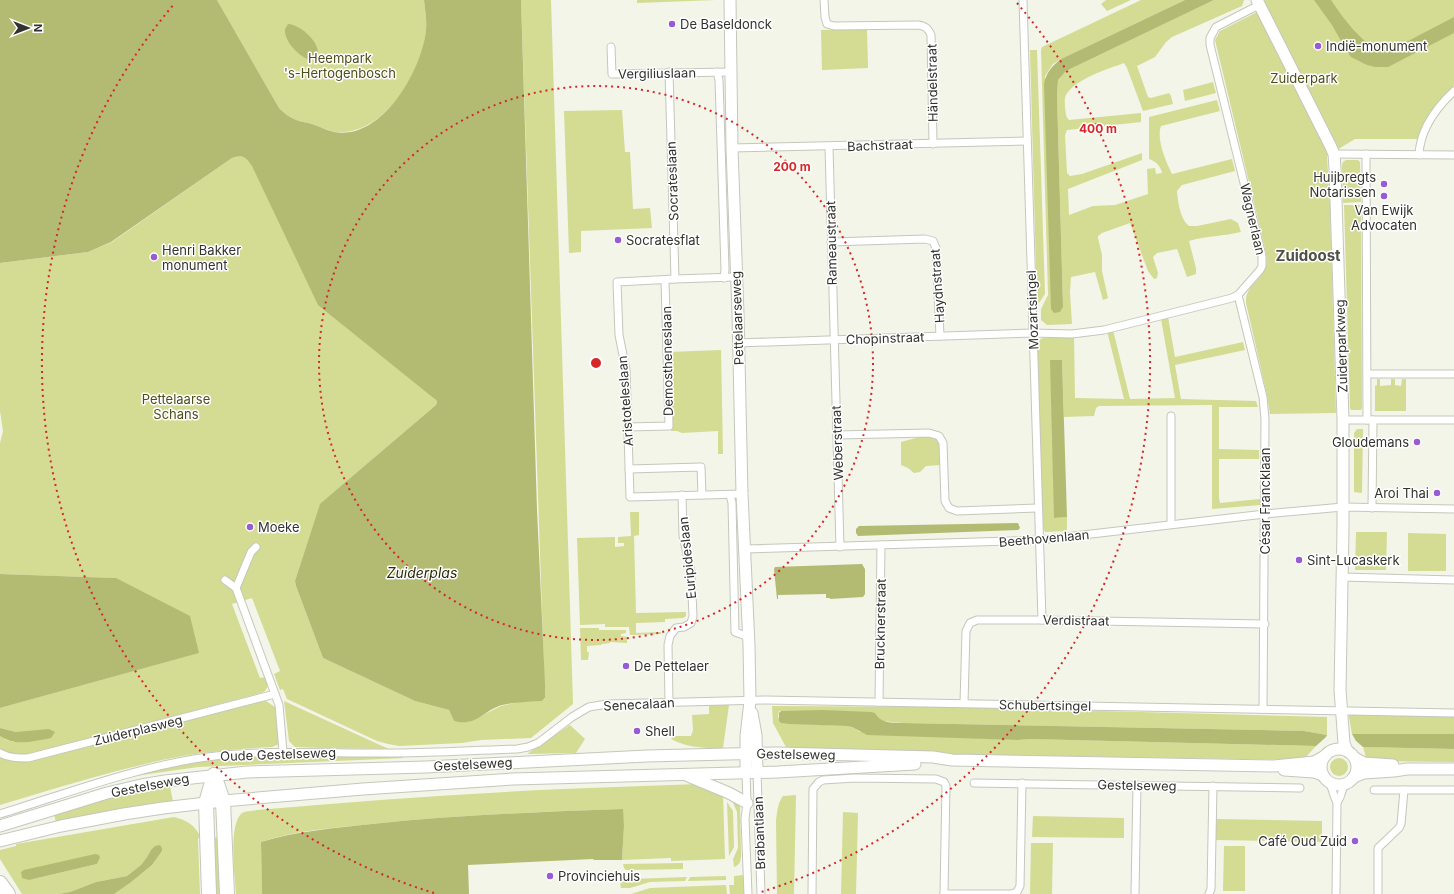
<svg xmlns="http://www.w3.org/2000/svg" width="1454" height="894" viewBox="0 0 1454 894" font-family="Inter,sans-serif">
<rect width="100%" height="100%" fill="#f3f5e9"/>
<g fill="#d4db93" fill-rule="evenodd">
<path d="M 217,0 L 424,0 C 425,10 427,20 426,30 C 422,72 385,135 337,132 C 331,132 326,129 320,127 C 302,119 296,125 279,108 Z"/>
<path d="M 521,0 L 551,0 L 573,704 L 531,738 L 481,740 L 462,743 L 399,746 L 388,744 L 377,741 L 287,699 L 283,689 L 280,690 L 274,674 L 280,671 L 252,598 L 232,604 L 260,678 L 266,677 C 268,683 269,687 264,692 L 42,751 C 27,754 14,758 0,749 L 0,736 L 6,740 L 14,742 L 25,732 L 16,732 L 0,728 L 0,708 L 198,653 L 116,578 L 0,574 L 0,443 L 3,431 L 0,411 L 0,263 L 88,252 L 112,242 L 232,158 L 239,156 L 245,157 L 437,402 L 436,405 L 349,479 L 320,505 L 295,581 L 296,586 L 323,658 L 415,701 L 449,710 L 454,721 L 469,722 L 501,706 L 519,702 L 542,701 L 545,699 Z"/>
<path d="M 637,0 L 716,0 L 637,3 Z"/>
<path d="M 1106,0 L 1131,0 L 1107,11 L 1101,4 Z"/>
<path d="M 1141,0 L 1185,0 L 1061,59 L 1053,64 L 1045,76 L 1063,307 L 1057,96 L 1058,80 L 1066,71 L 1214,0 L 1244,0 L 1242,6 L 1172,37 L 1166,42 L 1155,57 L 1137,66 L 1148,97 L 1151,98 L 1169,93 L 1171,96 L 1173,104 L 1143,111 L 1127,68 L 1124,63 C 1108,69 1075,79 1066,95 C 1064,99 1065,104 1065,108 C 1066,112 1065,116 1069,120 L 1141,113 L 1141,122 L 1067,130 L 1065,135 L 1067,173 L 1070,176 L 1082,174 L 1142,153 L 1142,160 L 1068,189 L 1069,215 L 1093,206 L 1115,205 L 1148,194 L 1147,169 L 1155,168 L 1156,174 L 1162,173 C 1161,167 1156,161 1149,159 L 1149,117 L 1217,100 L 1220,111 L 1161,126 C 1156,139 1166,162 1172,174 L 1232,159 L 1235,171 L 1182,185 L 1177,191 C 1178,202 1180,219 1189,226 L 1197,226 L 1231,219 L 1238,223 L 1241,232 C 1224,236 1206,236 1189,241 L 1196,268 L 1196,274 L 1187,277 L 1177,249 L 1157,253 L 1153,257 L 1158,273 L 1157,278 L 1154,279 L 1148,271 L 1130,223 L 1102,233 L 1098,236 L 1098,238 L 1102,255 L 1102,271 L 1108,298 L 1103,300 L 1095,272 L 1071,277 L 1070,292 L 1072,324 L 1047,325 L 1041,320 L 1041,309 L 1048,295 L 1041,50 L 1042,47 Z"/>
<path d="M 1264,0 L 1454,0 L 1454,86 C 1437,101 1425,117 1418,139 L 1355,139 L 1327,156 L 1330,206 L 1336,413 L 1270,414 L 1267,395 L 1246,303 C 1245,285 1262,281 1266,265 C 1267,261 1266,257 1266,253 L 1215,40 L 1220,31 L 1267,7 Z"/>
<path d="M 867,29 L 868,68 L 822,70 L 821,30 Z"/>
<path d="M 1030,50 L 1037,50 L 1045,294 L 1037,306 Z"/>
<path d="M 1213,82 L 1216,93 L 1185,101 L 1183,90 Z"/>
<path d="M 622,110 L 625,152 L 630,152 L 633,209 L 650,208 L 652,228 L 581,231 L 581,252 L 569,253 L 564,111 Z"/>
<path d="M 1346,160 L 1358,160 L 1360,162 L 1361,202 L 1343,203 L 1342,165 L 1343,162 Z"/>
<path d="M 1344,205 L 1361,205 L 1362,408 L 1361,410 L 1351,410 L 1350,408 Z"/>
<path d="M 1168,317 L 1175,357 L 1243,342 L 1245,350 L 1175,365 L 1181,399 L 1256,401 L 1258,407 L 1219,407 L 1219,449 L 1259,450 L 1259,459 L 1219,459 L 1219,498 L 1220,503 L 1260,499 L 1260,505 L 1212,509 L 1212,405 L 1099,406 L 1096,408 L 1094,416 L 1064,417 L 1062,360 L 1054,518 L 1067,517 L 1067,531 L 1045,532 L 1042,525 L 1036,345 L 1039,340 L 1043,338 L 1074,337 L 1075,398 L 1124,399 L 1107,331 L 1113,330 L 1130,399 L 1175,398 L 1161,319 Z"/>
<path d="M 721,350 L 723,454 L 718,454 L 718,431 L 682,433 L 677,431 L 671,431 L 668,352 Z"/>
<path d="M 1377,379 L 1380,379 L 1380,386 L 1391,385 L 1391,379 L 1395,379 L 1395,385 L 1401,386 L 1402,379 L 1406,379 L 1406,411 L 1375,411 L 1375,386 L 1377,385 Z"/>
<path d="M 1357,429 L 1363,429 L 1362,493 L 1354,492 L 1354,433 Z"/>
<path d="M 923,436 L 939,439 L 941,445 L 941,465 L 926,466 L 920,472 L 914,473 L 908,468 L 901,465 L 901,442 Z"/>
<path d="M 630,512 L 639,512 L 639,535 L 634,536 L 636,613 L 686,612 L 686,616 L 683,618 L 665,619 L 665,622 L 636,623 L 636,633 L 661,632 L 661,634 L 630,635 L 629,627 L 605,627 L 605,624 L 580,625 L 577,538 L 615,537 L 615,547 L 624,546 L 624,543 L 618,543 L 618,537 L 631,536 Z"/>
<path d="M 1356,532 L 1387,532 L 1386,570 L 1355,570 Z"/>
<path d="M 1408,533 L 1446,534 L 1446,571 L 1408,571 Z"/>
<path d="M 580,628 L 599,628 L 599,630 L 626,630 L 626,633 L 621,634 L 621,636 L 627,637 L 627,643 L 610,642 L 610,643 L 602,644 L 601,645 L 587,646 L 587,652 L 589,652 L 588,660 L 581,660 Z"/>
<path d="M 266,701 L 275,707 L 279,744 L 272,747 C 235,749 198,752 162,760 C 108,772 54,789 0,805 L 0,756 L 28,761 L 260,702 Z"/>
<path d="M 284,701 L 380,745 L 389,749 L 322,748 L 295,747 L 289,741 Z"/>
<path d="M 709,705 L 729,705 L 723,748 C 707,749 685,747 671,739 L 673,736 L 691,736 L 693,730 L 692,715 L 709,714 Z"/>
<path d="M 772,706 L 953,707 L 1327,717 L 1327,735 L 1304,731 L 902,723 L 882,721 L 877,717 L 779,711 L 778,716 L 781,723 L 847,726 L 852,727 L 860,732 L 1018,740 L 1030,739 L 1316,746 L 1304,759 L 1297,760 L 916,754 L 786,747 L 773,723 Z"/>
<path d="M 1350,714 L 1454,716 L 1454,734 L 1352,734 L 1349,717 Z"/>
<path d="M 570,725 L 585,739 L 576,753 L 527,754 Z"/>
<path d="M 1363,747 L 1454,749 L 1454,762 L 1367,761 Z"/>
<path d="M 303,755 L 400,756 L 404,758 L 198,767 L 135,776 C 145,773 154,769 164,767 C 210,757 257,757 303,755 Z"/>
<circle cx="1339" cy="767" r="9"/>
<path d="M 698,784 L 723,794 L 725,859 L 671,861 L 671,858 L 622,860 L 624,827 L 622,809 C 539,812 455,815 372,824 C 335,828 296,830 261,842 L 262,894 L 236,894 C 235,877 228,824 242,813 C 245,811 253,811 257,810 C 359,801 460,794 562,789 C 607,787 653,786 698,784 Z"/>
<path d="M 170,786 L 173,802 L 109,811 L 56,822 L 54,815 L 103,800 Z"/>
<path d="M 796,795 L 794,894 L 777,894 L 776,821 C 777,812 778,802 783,796 Z"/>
<path d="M 731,798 L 739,804 L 740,807 L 741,854 C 741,861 740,865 734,867 L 733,859 L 738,848 L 737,812 Z"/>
<path d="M 727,802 L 733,811 L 734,847 L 729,856 Z"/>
<path d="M 843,812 L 858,813 L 856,894 L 841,894 Z"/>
<path d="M 1033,816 L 1124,818 L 1124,838 L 1032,837 Z"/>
<path d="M 174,817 C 186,820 194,824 200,836 L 198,839 L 200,894 L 114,894 L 130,883 L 152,865 L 162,851 L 151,850 L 147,857 L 141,865 L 127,876 L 96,882 L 70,892 L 59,894 L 22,894 L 0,859 L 0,850 L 16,846 L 16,844 ZM 100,858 L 97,864 L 29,880 Z"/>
<path d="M 1216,819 L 1322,821 L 1322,842 L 1216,840 Z"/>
<path d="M 218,837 L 221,894 L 215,894 L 213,838 Z"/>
<path d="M 1031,843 L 1053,843 L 1052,894 L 1030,894 Z"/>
<path d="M 1224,846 L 1245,846 L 1245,891 L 1223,891 Z"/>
<path d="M 683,863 L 683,869 L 626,870 L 624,868 L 623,864 Z"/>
<path d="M 743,875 L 745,876 L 746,894 L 730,894 L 729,885 L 734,885 L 734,876 Z"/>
<path d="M 726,876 L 726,880 L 688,881 L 690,877 Z"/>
<path d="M 687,877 L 685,881 L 650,882 L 630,888 L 621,888 L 620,884 L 623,881 L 630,881 L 631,879 Z"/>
<path d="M 726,885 L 727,894 L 631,894 L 650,888 Z"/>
</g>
<g fill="#b3ba72">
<path d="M 0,0 L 217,0 L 279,108 C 296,125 302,119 320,127 C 325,129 329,131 334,132 C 382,141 422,70 426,30 C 427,20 425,10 424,0 L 521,0 L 537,510 L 545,684 L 545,698 L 542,701 C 529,702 515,702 502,705 C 482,711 477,727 454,721 L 449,710 L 415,701 L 323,658 L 296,586 L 295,581 L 320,504 L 349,479 L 436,405 L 437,402 L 436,400 L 318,305 L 252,166 C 245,157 244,154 232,158 L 111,242 L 88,252 L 0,263 Z"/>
<path d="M 1185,0 L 1214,0 L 1066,71 L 1058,80 L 1057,96 L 1063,307 L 1060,312 L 1054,313 L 1051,309 L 1044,84 C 1046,73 1052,66 1061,59 Z"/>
<path d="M 1314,0 L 1331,0 C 1341,15 1362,45 1380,49 C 1385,51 1389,50 1393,49 L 1454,17 L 1454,33 L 1388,67 L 1375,67 L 1367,65 L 1351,57 L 1346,50 L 1332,25 Z"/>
<path d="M 288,24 C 301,25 320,42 318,56 L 312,60 L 307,59 C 297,54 284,41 285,29 Z"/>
<path d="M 1050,360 L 1062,360 L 1067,517 L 1054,518 Z"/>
<path d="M 1018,523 L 1020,528 L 1018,530 L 858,536 L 856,533 L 856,529 L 859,526 Z"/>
<path d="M 862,564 L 865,569 L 865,594 L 863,597 L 830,599 L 830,598 L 826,598 L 826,594 L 778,595 L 778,599 L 777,599 L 774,569 L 775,567 Z"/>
<path d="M 0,574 L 116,578 L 190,616 L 199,653 L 0,708 Z"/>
<path d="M 823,710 L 871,712 L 875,713 C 880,723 891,723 902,723 L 1304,731 L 1327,735 L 1326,737 L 1316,746 L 1030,739 L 1018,740 L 867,735 L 852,727 L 847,726 L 789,724 L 781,723 L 779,721 L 779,713 L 781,711 Z"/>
<path d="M 0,728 L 16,732 L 49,729 L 55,732 L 51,738 C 33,741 16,747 0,736 Z"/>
<path d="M 1352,734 L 1454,734 L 1454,749 L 1363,747 L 1356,741 Z"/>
<path d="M 623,809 L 624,826 L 622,860 L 594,860 L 593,859 L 468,865 L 469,894 L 262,894 L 261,842 C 297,831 335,828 372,824 C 455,815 539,812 623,809 Z"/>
<path d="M 160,845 L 162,848 L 162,851 L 152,865 L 130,883 L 114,894 L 59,894 L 70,892 L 96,882 L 127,876 L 141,865 L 147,857 L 151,850 L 155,846 Z"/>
<path d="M 95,854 L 99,855 L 100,858 L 97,864 L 29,880 L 22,878 L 21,872 L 24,870 Z"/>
</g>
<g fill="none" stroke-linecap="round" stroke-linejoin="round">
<defs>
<g id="street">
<path d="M 824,0 L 825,17 L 827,24 L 834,26 L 918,25 C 925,26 928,28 931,35 L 933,144"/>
<path d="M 1023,0 L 1042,620"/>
<path d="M 611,47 L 612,74 L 730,72"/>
<path d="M 669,72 L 675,279 L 617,282 L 619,335 L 626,370 L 630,497 L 742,494"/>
<path d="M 717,72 L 719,80 L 725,269 L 724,278"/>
<path d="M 829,147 L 840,547"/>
<path d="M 732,148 L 1027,141"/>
<path d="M 1334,154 L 1454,155"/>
<path d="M 1366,154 L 1367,420"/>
<path d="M 1419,155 C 1420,129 1436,108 1454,91"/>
<path d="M 831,242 L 925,239 L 933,241 L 936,248 L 940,336"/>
<path d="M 675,279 L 735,277"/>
<path d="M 1238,295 L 1263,397 L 1265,419 L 1263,709"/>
<path d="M 738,343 L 1033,333 L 1072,334 L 1104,330 L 1232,298 L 1238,295 L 1260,270 L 1262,266 L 1262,256 L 1210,45 L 1210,38 L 1216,27 L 1259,5"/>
<path d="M 1367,374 L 1454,374"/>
<path d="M 1171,416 L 1171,524"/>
<path d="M 1343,420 L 1454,420"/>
<path d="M 628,427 L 669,426 L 665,280"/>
<path d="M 837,435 L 929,433 L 939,436 L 943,443 L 945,501 L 949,508 L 957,511 L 1038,508"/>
<path d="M 629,469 L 701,467 L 702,495"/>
<path d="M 730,495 L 732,503 L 735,632 L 749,637"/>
<path d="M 1372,508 L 1373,420"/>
<path d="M 744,549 L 1039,540 L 1265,514 L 1343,507 L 1454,509"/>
<path d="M 1342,577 L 1454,580"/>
<path d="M 225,580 L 236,588 L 279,705 L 283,752"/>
<path d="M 236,588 L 251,552 L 256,547"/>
<path d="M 879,702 L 881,545"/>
<path d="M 669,703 L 668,645 L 670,636 L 676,628 L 684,627 L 691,623 L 693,616 L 691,572 L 683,536 L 682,495"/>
<path d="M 964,703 L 966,631 L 970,623 L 977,620 L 1042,620 L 1265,624"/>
<path d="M 0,753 C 9,758 18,758 28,758 L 275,694"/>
<path d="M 757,772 L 761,894"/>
<path d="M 746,773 L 747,803 L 745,819 L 748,894"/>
<path d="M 1329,782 C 1333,789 1333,796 1337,802"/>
<path d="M 974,783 L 1300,788"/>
<path d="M 1374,790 L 1454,790"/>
<path d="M 0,814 C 68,793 136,767 207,757 C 271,749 335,754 398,753 C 438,753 477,750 517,749 L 528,747 L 538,743 L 572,717 L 589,707 L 607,704 L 766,700 L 1454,713"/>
<path d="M 812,894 L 813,789 L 819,782 L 823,780 L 855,778 L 936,779 L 944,782 L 946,786 L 944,894"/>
<path d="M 944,894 L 1009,894"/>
<path d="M 1011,894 L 1017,892 L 1020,886 L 1022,783"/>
<path d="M 1135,894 L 1137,785"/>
<path d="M 1209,894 L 1211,889 L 1213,786"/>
<path d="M 1336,894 L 1337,802 C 1342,797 1341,790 1345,784"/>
<path d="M 1378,894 L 1378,848 L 1399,828 L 1401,824 L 1404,790"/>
</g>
<g id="secondary">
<path d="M 730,0 L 732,148 L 738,314 L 742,494 L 749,645 L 750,701 L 746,736 L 746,773"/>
<path d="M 1257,0 L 1330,145 L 1334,154 L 1335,169 L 1343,420 L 1343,529 L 1340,690 L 1344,743 L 1347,751"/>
<path d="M 752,713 L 756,735 L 757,772"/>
<circle cx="1339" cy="767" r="18"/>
<path d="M 1355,758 L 1364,763 L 1393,765"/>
<path d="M 1284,770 L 1314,772 L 1323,775"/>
<path d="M 688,776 L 729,793 L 747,803"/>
<path d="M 1354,777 L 1364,773 L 1394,771 L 1407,769 L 1454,769"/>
<path d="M 0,826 L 107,793 L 141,785 L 165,781 L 247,772 L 426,767 L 647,756 L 728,754 L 777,753 L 933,757 L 952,760 L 1274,766 L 1314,762 L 1325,756"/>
<path d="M 0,841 L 61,826 L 124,814 L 163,808 L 223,801 L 363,789 L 513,779 L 778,772 L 915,764"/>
</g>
<g id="highway">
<path d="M 214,775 L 223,801 L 227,894"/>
<path d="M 0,883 L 8,894"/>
<path d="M 209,894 L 206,803 L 214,775"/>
</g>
</defs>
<use href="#street" stroke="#c5c7bc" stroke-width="9"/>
<use href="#secondary" stroke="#c5c7bc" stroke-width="13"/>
<use href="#highway" stroke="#c5c7bc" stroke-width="16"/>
<use href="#street" stroke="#fff" stroke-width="7"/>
<use href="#secondary" stroke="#fff" stroke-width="11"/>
<use href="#highway" stroke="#fff" stroke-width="14"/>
</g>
<g fill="none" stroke="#d62828" stroke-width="2" stroke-dasharray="2 4">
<circle cx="596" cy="363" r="277"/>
<path d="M434 893A554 554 0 0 1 175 3M1017 3A554 554 0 0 1 758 893"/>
</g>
<g fill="#975bd2" stroke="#fff" stroke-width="1.5">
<circle cx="672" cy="24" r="4"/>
<circle cx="1318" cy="46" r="4"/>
<circle cx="1384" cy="184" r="4"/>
<circle cx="1384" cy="196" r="4"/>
<circle cx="618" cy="240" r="4"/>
<circle cx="154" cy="257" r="4"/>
<circle cx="1417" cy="442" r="4"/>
<circle cx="1437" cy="493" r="4"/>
<circle cx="250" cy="527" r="4"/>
<circle cx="1299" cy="560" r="4"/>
<circle cx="626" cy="666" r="4"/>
<circle cx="637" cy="731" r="4"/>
<circle cx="1355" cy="841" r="4"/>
<circle cx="550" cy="876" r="4"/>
</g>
<g text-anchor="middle" stroke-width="3" stroke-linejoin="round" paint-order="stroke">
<g font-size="13" fill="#32322e" stroke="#fff" text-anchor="start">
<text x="680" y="29">De Baseldonck</text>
<text x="1326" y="51">Indië-monument</text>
<text x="1376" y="182" text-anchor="end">Huijbregts<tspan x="1376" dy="15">Notarissen</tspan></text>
<text x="1384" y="215" text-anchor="middle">Van Ewijk<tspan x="1384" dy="15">Advocaten</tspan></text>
<text x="626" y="245">Socratesflat</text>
<text x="162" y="255">Henri Bakker<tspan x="162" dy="15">monument</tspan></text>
<text x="1409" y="447" text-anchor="end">Gloudemans</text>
<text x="1429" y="498" text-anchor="end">Aroi Thai</text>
<text x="258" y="532">Moeke</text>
<text x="1307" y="565">Sint-Lucaskerk</text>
<text x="634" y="671">De Pettelaer</text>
<text x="645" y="736">Shell</text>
<text x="1347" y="846" text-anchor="end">Café Oud Zuid</text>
<text x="558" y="881">Provinciehuis</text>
</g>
<g font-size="13" fill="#4c4f19" stroke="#fff">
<text x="340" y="63">Heempark<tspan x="340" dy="15">'s-Hertogenbosch</tspan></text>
<text x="1304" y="83">Zuiderpark</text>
<text x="176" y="404">Pettelaarse<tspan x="176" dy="15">Schans</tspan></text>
</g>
<g font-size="13" fill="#32322e" stroke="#fff">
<text transform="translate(657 73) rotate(-1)" y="5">Vergiliuslaan</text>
<text transform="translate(932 83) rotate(-91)" y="5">Händelstraat</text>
<text transform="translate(880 145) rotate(-2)" y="5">Bachstraat</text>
<text transform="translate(672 181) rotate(-92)" y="5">Socrateslaan</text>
<text transform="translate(1253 219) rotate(77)" y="5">Wagnerlaan</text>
<text transform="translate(831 243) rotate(-91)" y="5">Rameaustraat</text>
<text transform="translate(937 286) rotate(-94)" y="5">Haydnstraat</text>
<text transform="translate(1032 310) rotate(-92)" y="5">Mozartsingel</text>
<text transform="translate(737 318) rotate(-92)" y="5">Pettelaarseweg</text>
<text transform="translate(885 338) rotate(-2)" y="5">Chopinstraat</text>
<text transform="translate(1341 346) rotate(-92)" y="5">Zuiderparkweg</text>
<text transform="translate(667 361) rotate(-91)" y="5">Demostheneslaan</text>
<text transform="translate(625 401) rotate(-94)" y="5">Aristoteleslaan</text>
<text transform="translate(837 443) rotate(-92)" y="5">Weberstraat</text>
<text transform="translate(1265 501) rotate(-90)" y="5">César Francklaan</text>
<text transform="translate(1044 538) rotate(-5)" y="5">Beethovenlaan</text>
<text transform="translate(687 558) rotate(-96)" y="5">Euripideslaan</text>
<text transform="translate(1076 620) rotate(1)" y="5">Verdistraat</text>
<text transform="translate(880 624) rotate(-89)" y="5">Brucknerstraat</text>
<text transform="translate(639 704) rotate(-3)" y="5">Senecalaan</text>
<text transform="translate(1045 705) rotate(1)" y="5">Schubertsingel</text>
<text transform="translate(138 730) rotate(-14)" y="5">Zuiderplasweg</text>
<text transform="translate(278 754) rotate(-2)" y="5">Oude Gestelseweg</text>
<text transform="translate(796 754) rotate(1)" y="5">Gestelseweg</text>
<text transform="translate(473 764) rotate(-3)" y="5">Gestelseweg</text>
<text transform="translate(150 785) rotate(-11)" y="5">Gestelseweg</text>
<text transform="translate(1137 785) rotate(1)" y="5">Gestelseweg</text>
<text transform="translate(759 833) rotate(-92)" y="5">Brabantlaan</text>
</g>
<g font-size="14" font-style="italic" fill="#2a2c0c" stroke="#fff">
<text x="422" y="578">Zuiderplas</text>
</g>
<g font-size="15" font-weight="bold" fill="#4e4f45" stroke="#fff">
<text x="1308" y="261">Zuidoost</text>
</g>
</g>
<circle cx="596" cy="363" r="6" fill="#d62828" stroke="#fff" stroke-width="2"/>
<g font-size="12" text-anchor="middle" font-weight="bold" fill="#d62828" stroke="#fff" stroke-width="3" stroke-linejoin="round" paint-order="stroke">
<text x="1098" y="133">400 m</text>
<text x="792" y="171">200 m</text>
</g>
<g transform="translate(28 28) rotate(90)" stroke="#ffffff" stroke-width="3" paint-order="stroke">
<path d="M0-3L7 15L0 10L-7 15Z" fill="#32322e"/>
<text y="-6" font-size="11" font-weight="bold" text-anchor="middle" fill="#32322e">N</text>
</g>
</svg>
